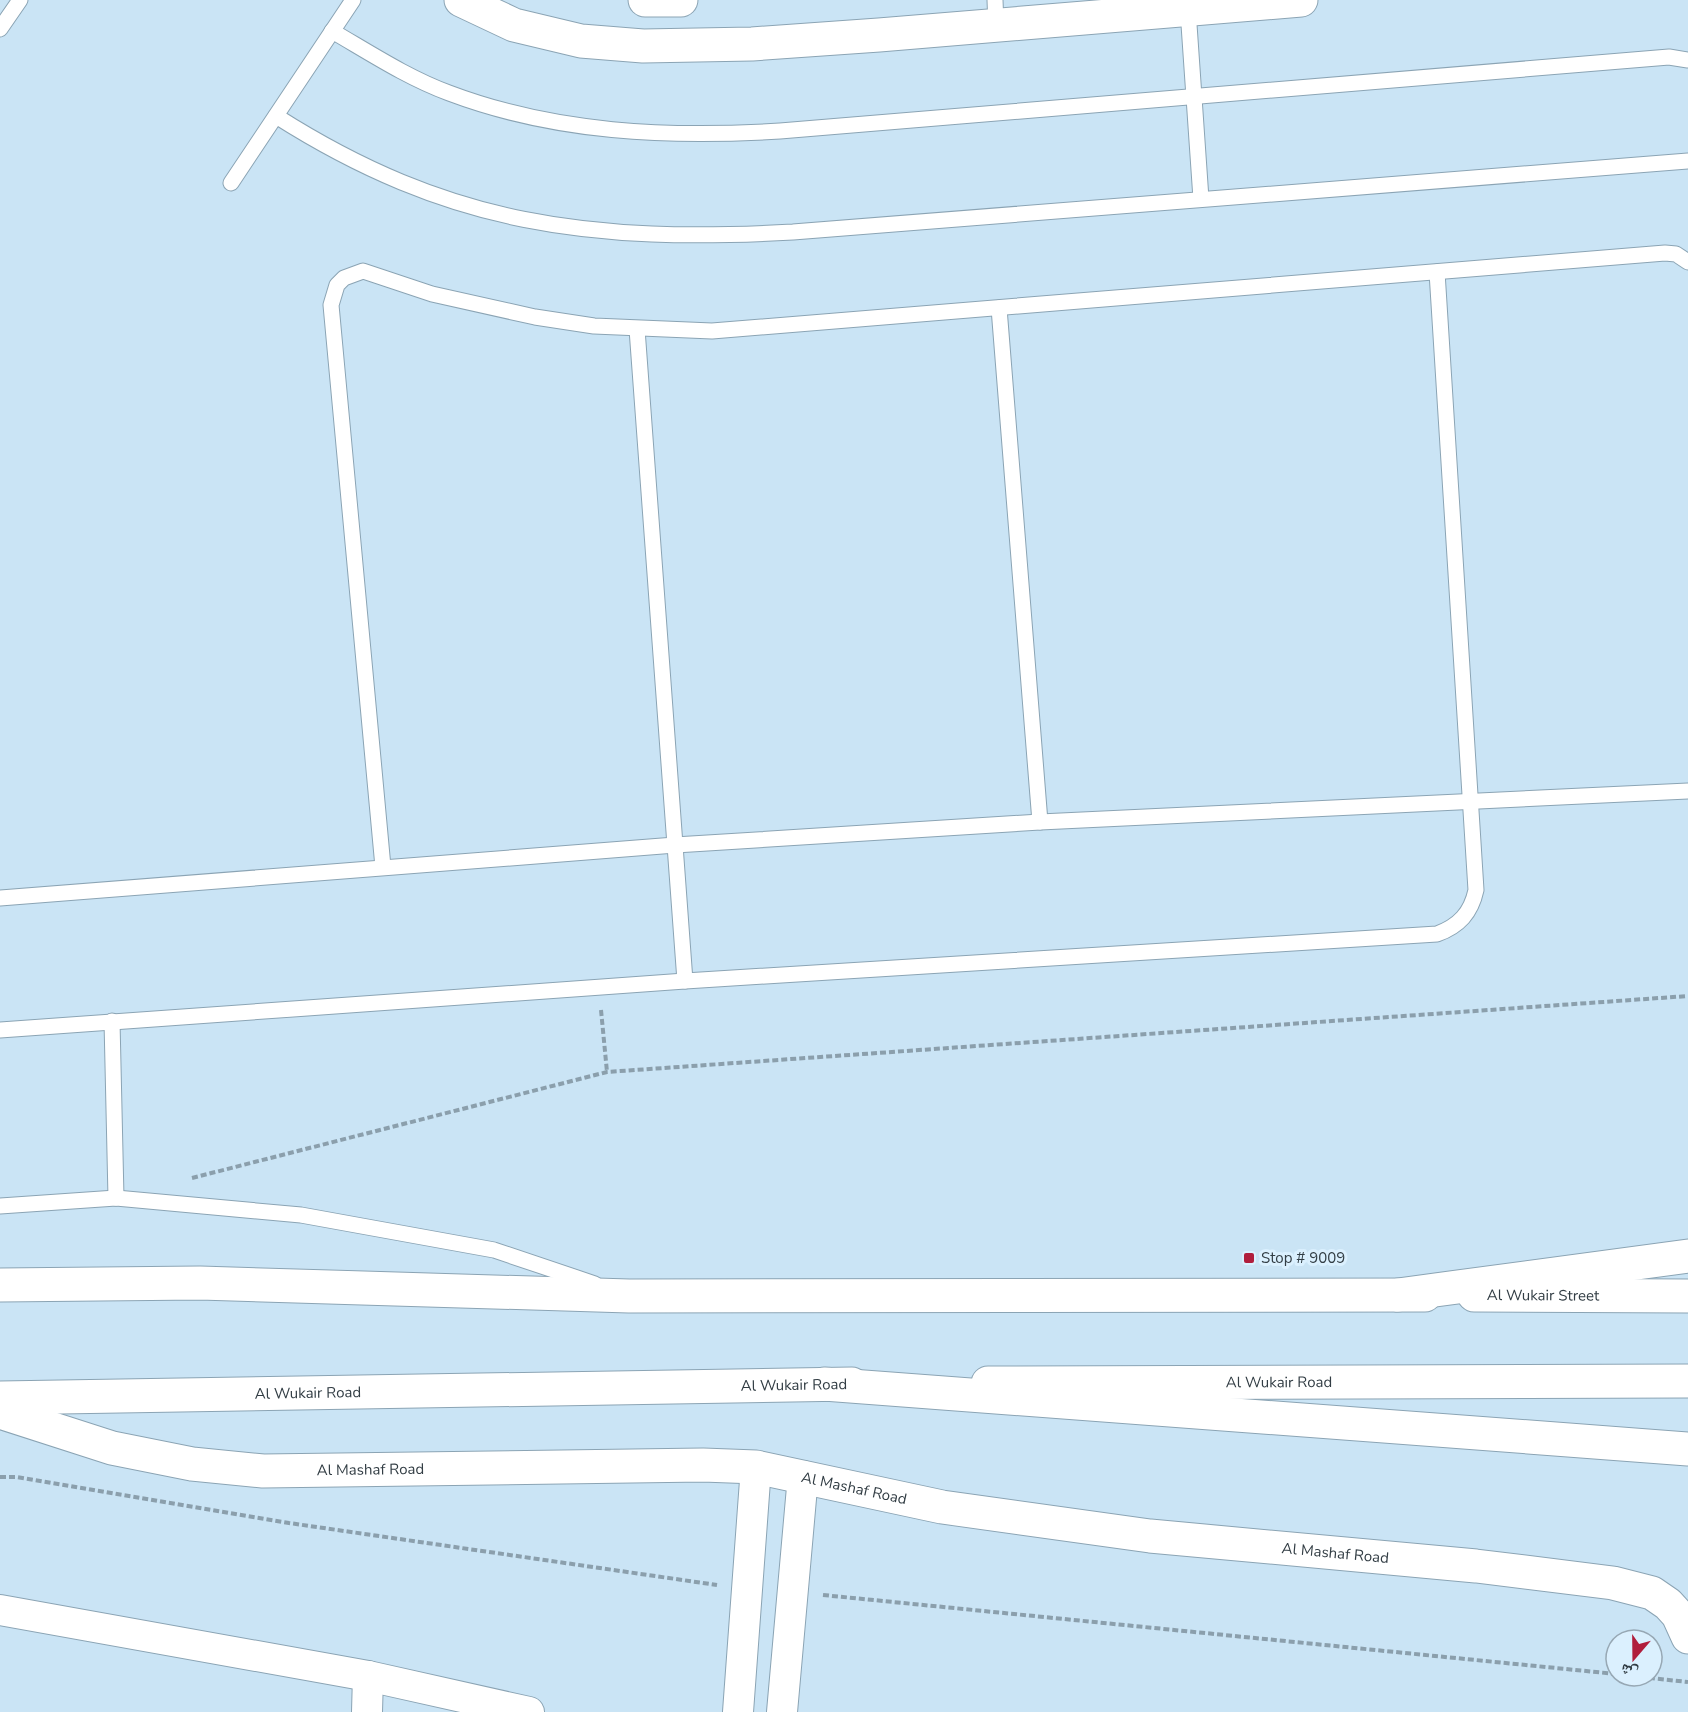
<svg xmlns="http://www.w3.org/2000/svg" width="1688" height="1712" viewBox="0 0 1688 1712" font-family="'Nunito Sans','Noto Naskh Arabic',sans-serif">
<rect width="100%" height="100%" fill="#cae4f5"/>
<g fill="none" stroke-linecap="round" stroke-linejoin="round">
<defs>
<g id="lane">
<path d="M 995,0 L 996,26"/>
<path d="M 1188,10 L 1201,199"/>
<path d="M 0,29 L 20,0"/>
<path d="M 332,31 C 370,53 408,78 449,93 C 555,133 668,138 780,131 L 1669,57 L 1688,60"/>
<path d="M 276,116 C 449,226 592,243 793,232 L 1688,161"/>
<path d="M 231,183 L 353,0"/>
<path d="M 999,308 L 1040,822"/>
<path d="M 637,329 L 685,981"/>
<path d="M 383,867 L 331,305 L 337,285 L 344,278 L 363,271 L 432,294 L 535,317 L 594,326 L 712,331 L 1665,253 L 1676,254 L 1688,262"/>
<path d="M 0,898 L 675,845 L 1040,822 L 1688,791"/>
<path d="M 112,1021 L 116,1198"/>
<path d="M 0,1030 L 685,981 L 1437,934 C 1459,926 1471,913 1476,890 L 1437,272"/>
<path d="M 0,1206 L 116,1198 L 301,1215 L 494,1250 L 595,1284"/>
</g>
<g id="street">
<path d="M 0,1610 L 368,1676 L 529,1712"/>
<path d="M 367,1712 L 368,1676"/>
<path d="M 738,1712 L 756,1467"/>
<path d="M 782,1712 L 803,1476"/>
</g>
<g id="secondary">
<path d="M 461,0 L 514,25 L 581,41 L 643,46 L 752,44 L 879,35 L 1301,0"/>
<path d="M 645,0 L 681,0"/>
<path d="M 0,1285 L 200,1283 L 629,1296 L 1425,1295"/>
<path id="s1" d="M 1474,1295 L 1688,1296"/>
<path id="s2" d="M 988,1383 L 1688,1381"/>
<path id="s3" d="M 0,1398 L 852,1384"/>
<path id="s4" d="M 0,1412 L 112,1448 L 192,1464 L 263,1471 L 703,1465 L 756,1467 L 942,1507 L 1150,1536 L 1476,1566 L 1613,1583 L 1652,1593 L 1668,1604 L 1678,1615 L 1688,1637"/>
</g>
<g id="highway">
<path d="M 1398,1295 L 1688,1256"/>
<path d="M 824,1384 L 1688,1449"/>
</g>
</defs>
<use href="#lane" stroke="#8ba4b4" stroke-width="17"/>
<use href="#street" stroke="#8ba4b4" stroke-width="32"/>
<use href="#secondary" stroke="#8ba4b4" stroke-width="35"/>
<use href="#highway" stroke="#8ba4b4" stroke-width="35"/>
<g stroke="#8b9fac" stroke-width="4" stroke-dasharray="6 3" stroke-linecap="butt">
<path d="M 601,1010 L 607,1072"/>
<path d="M 192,1178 L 607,1072 L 1688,996"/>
<path d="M 0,1477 L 17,1477 L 289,1523 L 717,1585"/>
<path d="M 823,1595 L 1616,1674"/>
<path d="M 1631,1676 L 1688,1682"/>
</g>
<use href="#lane" stroke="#fff" stroke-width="15"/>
<use href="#street" stroke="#fff" stroke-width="30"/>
<use href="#secondary" stroke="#fff" stroke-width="33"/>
<use href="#highway" stroke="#fff" stroke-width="33"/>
</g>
<rect fill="#b01d3c" stroke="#dbf0fe" stroke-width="2" x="1243" y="1252" width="12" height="12" rx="3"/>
<g text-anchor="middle" stroke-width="6" stroke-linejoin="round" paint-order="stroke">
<g font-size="15" fill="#323d44" stroke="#dbf0fe" text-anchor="start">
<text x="1261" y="1263">Stop # 9009</text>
</g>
<g font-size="15" fill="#323d44" stroke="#dbf0fe">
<text dy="5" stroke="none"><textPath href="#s1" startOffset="69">Al Wukair Street</textPath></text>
<text dy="5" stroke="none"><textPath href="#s2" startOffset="291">Al Wukair Road</textPath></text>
<text dy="5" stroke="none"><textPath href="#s3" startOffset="794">Al Wukair Road</textPath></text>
<text dy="5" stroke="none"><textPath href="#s3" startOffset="308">Al Wukair Road</textPath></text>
<text dy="5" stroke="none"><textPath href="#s4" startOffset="378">Al Mashaf Road</textPath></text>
<text dy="5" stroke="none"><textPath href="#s4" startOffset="864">Al Mashaf Road</textPath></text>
<text dy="5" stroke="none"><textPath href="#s4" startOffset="1350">Al Mashaf Road</textPath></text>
</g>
</g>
<g transform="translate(1634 1658) rotate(200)"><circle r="28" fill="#dbf0fe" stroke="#97a8b4" stroke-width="1.5"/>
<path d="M0-4.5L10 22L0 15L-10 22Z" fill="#b01d3c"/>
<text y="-9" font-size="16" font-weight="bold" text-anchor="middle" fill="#323d44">ش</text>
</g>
</svg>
